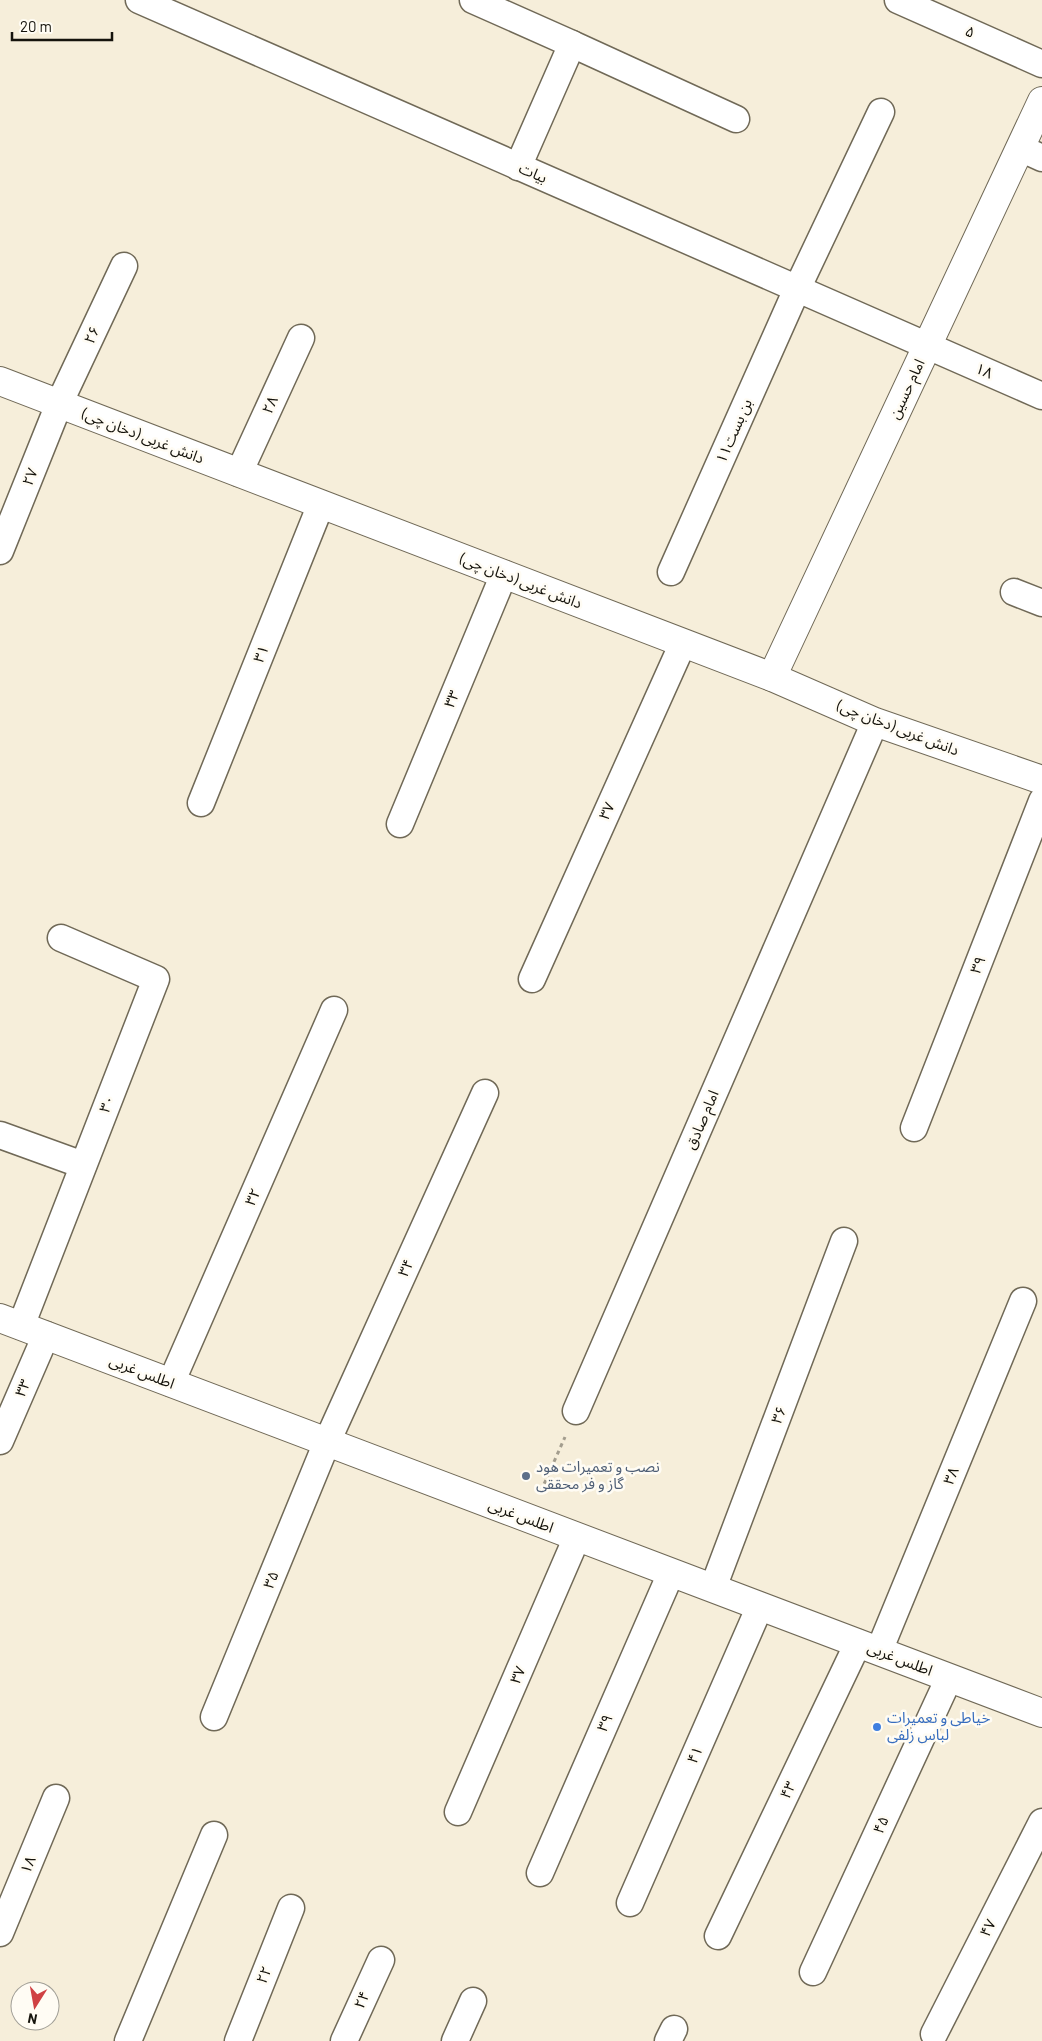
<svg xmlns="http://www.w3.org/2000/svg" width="1042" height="2041" viewBox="0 0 1042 2041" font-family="Barlow,'Noto Sans Arabic',sans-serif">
<rect width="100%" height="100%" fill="#f6eeda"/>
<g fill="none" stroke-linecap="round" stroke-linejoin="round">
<defs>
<g id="street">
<path d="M 139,0 L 1042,396"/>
<path d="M 473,0 L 572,44 L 518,167"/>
<path d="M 898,0 L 1042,64"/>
<path d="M 572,44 L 736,119"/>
<path d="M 1020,148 L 1042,158"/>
<path d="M 239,473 L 301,338"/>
<path d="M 0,551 L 59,404 L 124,266"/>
<path d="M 671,572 L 797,289 L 881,112"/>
<path d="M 1014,592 L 1042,603"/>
<path d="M 201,803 L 321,504"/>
<path d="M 400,824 L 504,574"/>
<path d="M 532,979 L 683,643"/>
<path d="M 914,1128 L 1042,801"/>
<path d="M 0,1135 L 83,1165"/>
<path d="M 21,1326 L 156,979 L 61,938"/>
<path d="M 171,1383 L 334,1010"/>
<path d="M 576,1411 L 875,722"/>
<path d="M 0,1441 L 46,1335"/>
<path d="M 713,1588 L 844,1241"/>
<path d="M 879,1651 L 1023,1301"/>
<path d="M 214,1717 L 327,1442 L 485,1093"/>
<path d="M 458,1812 L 577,1537"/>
<path d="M 540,1873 L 671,1573"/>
<path d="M 630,1903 L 760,1606"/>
<path d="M 0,1933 L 56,1798"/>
<path d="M 718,1936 L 858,1643"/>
<path d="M 813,1972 L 949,1678"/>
<path d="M 934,2034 L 1042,1822"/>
<path d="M 128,2041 L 214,1835"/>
<path d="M 238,2041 L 291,1908"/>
<path d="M 344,2041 L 381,1960"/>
<path d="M 455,2041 L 473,2001"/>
<path d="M 668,2041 L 674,2029"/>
</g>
<g id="secondary">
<path d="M 0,381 L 772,677 L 875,722 L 1042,780"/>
<path d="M 772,677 L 1042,101"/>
<path d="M 0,1318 L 1042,1713"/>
</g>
</defs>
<use href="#street" stroke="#706957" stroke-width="29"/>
<use href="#secondary" stroke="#706957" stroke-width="30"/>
<path stroke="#a39d8e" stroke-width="3" stroke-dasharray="4 4" stroke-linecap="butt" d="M 541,1491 L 565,1437"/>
<use href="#street" stroke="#fff" stroke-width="26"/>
<use href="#secondary" stroke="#fff" stroke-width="28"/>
</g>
<circle fill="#5c6f8a" stroke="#fffcf4" stroke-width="2" cx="526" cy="1476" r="5"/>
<circle fill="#3f7fe0" stroke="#fffcf4" stroke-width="2" cx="877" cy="1727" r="5"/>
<g text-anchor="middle" stroke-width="5" stroke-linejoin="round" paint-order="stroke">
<g font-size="15" fill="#15130c" stroke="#fffcf4">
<text transform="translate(970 32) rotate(24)" y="5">۵</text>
<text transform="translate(533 173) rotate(24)" y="5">بیات</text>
<text transform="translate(92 335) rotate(-65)" y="5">۲۶</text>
<text transform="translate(984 371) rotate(23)" y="5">۱۸</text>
<text transform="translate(907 389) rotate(-65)" y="5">امام حسین</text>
<text transform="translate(270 405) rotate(-65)" y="5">۲۸</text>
<text transform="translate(734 431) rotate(-66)" y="5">بن بست۱۱</text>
<text transform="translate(143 436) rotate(21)" y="5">دانش غربی (دخان چی)</text>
<text transform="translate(30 477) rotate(-68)" y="5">۲۷</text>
<text transform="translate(521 581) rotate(21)" y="5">دانش غربی (دخان چی)</text>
<text transform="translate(261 654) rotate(-68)" y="5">۳۱</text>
<text transform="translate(452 699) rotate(-67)" y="5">۳۳</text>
<text transform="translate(898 728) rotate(21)" y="5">دانش غربی (دخان چی)</text>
<text transform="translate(607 811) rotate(-66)" y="5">۳۷</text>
<text transform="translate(978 965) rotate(-69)" y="5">۳۹</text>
<text transform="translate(107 1104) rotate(-69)" y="5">۳۰</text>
<text transform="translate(702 1120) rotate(-67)" y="5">امام صادق</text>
<text transform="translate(253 1197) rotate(-66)" y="5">۳۲</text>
<text transform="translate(406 1268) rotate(-66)" y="5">۳۴</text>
<text transform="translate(142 1372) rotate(21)" y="5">اطلس غربی</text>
<text transform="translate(23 1388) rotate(-67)" y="5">۳۳</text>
<text transform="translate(779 1415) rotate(-69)" y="5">۳۶</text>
<text transform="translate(951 1476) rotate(-68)" y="5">۳۸</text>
<text transform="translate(521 1516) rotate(21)" y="5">اطلس غربی</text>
<text transform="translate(271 1580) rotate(-68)" y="5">۳۵</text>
<text transform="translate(900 1659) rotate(21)" y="5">اطلس غربی</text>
<text transform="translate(518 1675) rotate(-67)" y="5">۳۷</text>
<text transform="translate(605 1723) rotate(-66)" y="5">۳۹</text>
<text transform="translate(695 1755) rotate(-66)" y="5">۴۱</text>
<text transform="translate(788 1790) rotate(-64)" y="5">۴۳</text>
<text transform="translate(881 1825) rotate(-65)" y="5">۴۵</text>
<text transform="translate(28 1865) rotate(-68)" y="5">۱۸</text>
<text transform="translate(988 1928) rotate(-63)" y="5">۴۷</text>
<text transform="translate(264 1975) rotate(-68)" y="5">۲۲</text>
<text transform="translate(362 2000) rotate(-66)" y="5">۲۴</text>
</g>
<g font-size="15" fill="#4e5e75" stroke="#fffcf4" text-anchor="start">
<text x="536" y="1472">نصب و تعمیرات هود<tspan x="536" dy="17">گاز و فر محققی</tspan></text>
</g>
<g font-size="15" fill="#366cbe" stroke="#fffcf4" text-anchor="start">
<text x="887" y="1723">خیاطی و تعمیرات<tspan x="887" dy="17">لباس زلفی</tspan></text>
</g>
</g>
<g transform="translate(35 2006) rotate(191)"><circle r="24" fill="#fffcf4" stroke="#a19f97"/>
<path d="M0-4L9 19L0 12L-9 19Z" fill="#d04143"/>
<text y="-8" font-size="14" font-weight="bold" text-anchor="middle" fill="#15130c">N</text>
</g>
<path d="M12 32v8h100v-8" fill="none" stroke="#15130c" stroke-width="2.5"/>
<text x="20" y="32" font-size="15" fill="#15130c" stroke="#fffcf4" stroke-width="4" paint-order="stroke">20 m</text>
</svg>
